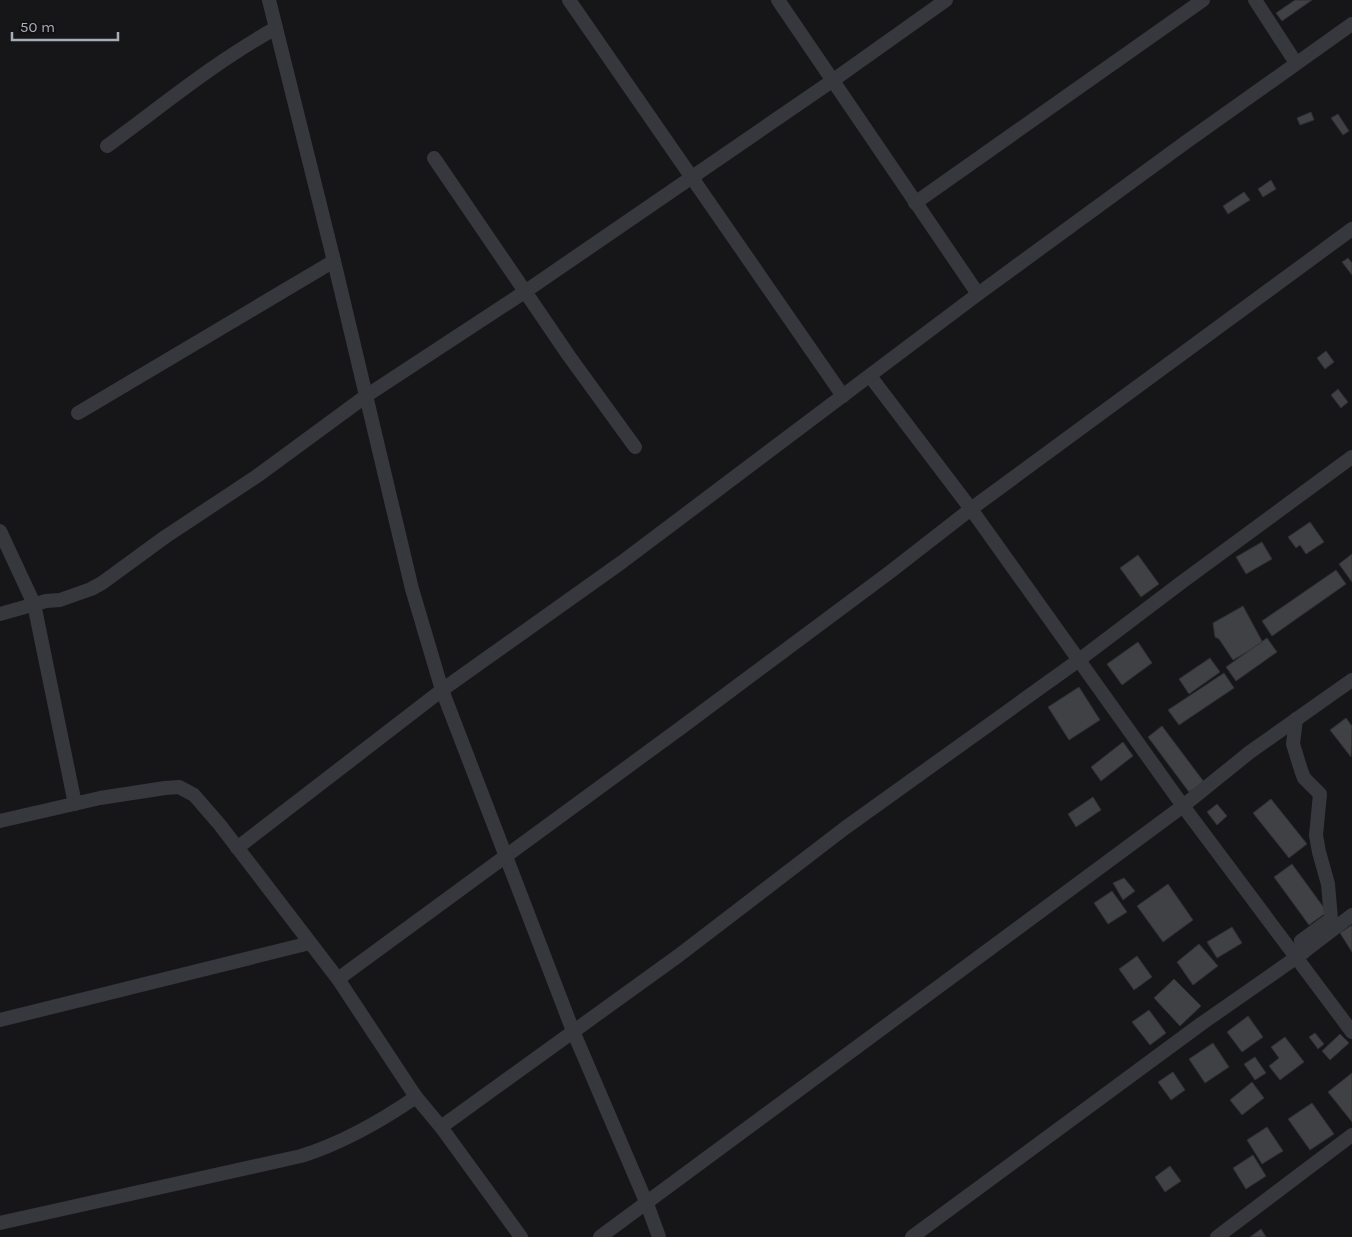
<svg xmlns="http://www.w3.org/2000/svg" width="1352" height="1237" viewBox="0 0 1352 1237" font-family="Karla,sans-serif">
<rect width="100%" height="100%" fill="#161618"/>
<g fill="#404145" stroke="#303034">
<path d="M 1295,0 L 1312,0 L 1282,21 L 1276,13 Z"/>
<path d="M 1311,112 L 1314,120 L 1300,125 L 1297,118 Z"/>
<path d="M 1338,114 L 1349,131 L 1343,135 L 1331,118 Z"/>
<path d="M 1271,180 L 1276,189 L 1263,197 L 1258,189 Z"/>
<path d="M 1244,192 L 1250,200 L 1228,214 L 1223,206 Z"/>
<path d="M 1348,258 L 1352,263 L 1352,275 L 1342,262 Z"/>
<path d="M 1326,351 L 1334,362 L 1325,369 L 1317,358 Z"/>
<path d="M 1338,389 L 1348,402 L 1341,408 L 1331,395 Z"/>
<path d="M 1310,522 L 1324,542 L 1306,554 L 1300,545 L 1296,548 L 1288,537 Z"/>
<path d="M 1262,542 L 1272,559 L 1246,574 L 1236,557 Z"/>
<path d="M 1352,554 L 1352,582 L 1339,564 Z"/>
<path d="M 1138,555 L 1159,584 L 1141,597 L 1120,568 Z"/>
<path d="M 1336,570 L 1346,584 L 1272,636 L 1262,621 Z"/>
<path d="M 1243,606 L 1263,643 L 1233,660 L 1219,639 L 1215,637 L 1213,623 Z"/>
<path d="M 1267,638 L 1277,652 L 1236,681 L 1226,667 Z"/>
<path d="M 1138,642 L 1152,663 L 1122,685 L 1107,664 Z"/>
<path d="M 1210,658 L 1220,672 L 1189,694 L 1179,679 Z"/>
<path d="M 1224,673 L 1234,688 L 1179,725 L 1168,710 Z"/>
<path d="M 1079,687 L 1100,720 L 1069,740 L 1048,707 Z"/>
<path d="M 1346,718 L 1352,726 L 1351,757 L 1330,730 Z"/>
<path d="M 1162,726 L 1204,782 L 1189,792 L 1148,737 Z"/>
<path d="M 1123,742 L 1133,756 L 1101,781 L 1091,767 Z"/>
<path d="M 1093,797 L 1101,810 L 1076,827 L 1068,814 Z"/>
<path d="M 1271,799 L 1307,844 L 1289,858 L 1253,813 Z"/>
<path d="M 1217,804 L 1227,816 L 1217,825 L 1207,812 Z"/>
<path d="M 1292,864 L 1327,912 L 1309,925 L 1274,877 Z"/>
<path d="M 1124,878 L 1135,891 L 1123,900 L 1113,883 Z"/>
<path d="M 1168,884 L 1193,920 L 1163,942 L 1137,906 Z"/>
<path d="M 1112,891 L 1127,912 L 1108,924 L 1094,903 Z"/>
<path d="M 1352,925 L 1352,952 L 1340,933 Z"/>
<path d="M 1232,927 L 1242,943 L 1217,958 L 1207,942 Z"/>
<path d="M 1199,944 L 1218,966 L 1193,985 L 1177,962 Z"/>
<path d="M 1137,956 L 1152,977 L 1134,990 L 1119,969 Z"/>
<path d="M 1174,979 L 1201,1006 L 1180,1026 L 1154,998 Z"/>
<path d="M 1149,1010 L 1166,1033 L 1150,1045 L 1132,1022 Z"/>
<path d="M 1248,1016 L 1263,1037 L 1242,1052 L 1227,1032 Z"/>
<path d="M 1315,1033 L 1324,1044 L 1318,1049 L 1309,1037 Z"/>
<path d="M 1340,1034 L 1349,1043 L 1330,1060 L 1322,1051 Z"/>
<path d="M 1285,1037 L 1304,1062 L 1280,1080 L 1269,1066 L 1279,1058 L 1271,1047 Z"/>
<path d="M 1213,1043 L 1229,1067 L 1205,1083 L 1189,1059 Z"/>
<path d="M 1255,1057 L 1266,1073 L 1255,1080 L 1244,1064 Z"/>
<path d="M 1173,1072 L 1185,1090 L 1171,1100 L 1158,1082 Z"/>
<path d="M 1352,1073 L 1352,1122 L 1328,1092 Z"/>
<path d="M 1252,1082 L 1264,1098 L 1242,1115 L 1230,1100 Z"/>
<path d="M 1312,1103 L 1334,1134 L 1310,1150 L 1288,1119 Z"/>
<path d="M 1267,1127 L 1283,1151 L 1262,1164 L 1247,1140 Z"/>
<path d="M 1253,1155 L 1266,1176 L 1246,1189 L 1233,1168 Z"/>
<path d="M 1170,1166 L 1181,1181 L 1165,1192 L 1155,1177 Z"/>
<path d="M 1261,1229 L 1266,1237 L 1250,1237 Z"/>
</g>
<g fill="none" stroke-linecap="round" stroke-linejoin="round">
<g stroke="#37383d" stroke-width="14">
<path d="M 269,0 L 334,261 L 412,589 L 442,690 L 573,1031 L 647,1204 L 659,1237"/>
<path d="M 569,0 L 843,396"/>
<path d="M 778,0 L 978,294"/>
<path d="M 1255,0 L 1296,63"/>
<path d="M 107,146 C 162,106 216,61 276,28"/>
<path d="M 434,158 L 569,356 L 635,447"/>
<path d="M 915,203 L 1203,0"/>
<path d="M 870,376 L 971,509 L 1183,806 L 1352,1032"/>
<path d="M 78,413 L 334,261"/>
<path d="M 0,531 L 34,604 L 75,804"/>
<path d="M 0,614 L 46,601 L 60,600 L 91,589 L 102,583 L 165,537 L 257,476 L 366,396 L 526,291 L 832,81 L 946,0"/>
<path d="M 1296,719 L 1293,744 L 1301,770 L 1304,778 L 1320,794 L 1316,835 L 1319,852 L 1328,884 L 1331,919 L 1301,941 L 1304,952"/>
<path d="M 0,821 L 100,798 L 165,788 L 179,787 L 194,795 L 220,825 L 338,979 L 416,1097 L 441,1127 L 521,1237"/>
<path d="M 237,848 L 442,690 L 622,562 L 978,294 L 1186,142 L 1352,24"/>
<path d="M 338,979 L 682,727 L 890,572 L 971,509 L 1352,229"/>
<path d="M 0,1020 L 310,943"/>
<path d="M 441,1127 L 678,956 L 845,828 L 1079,660 L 1182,582 L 1352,457"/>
<path d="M 0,1223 L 301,1156 C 343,1143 381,1121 416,1097"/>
<path d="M 600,1237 L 1183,806 L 1250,752 L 1352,680"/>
<path d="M 912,1237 L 1201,1024 L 1297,957 L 1352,915"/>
<path d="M 1217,1237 L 1352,1135"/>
</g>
</g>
<path d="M12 32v8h106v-8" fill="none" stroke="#a8adb8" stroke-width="2.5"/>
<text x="20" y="32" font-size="15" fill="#a8adb8" stroke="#111113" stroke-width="4" paint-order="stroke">50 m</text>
</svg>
